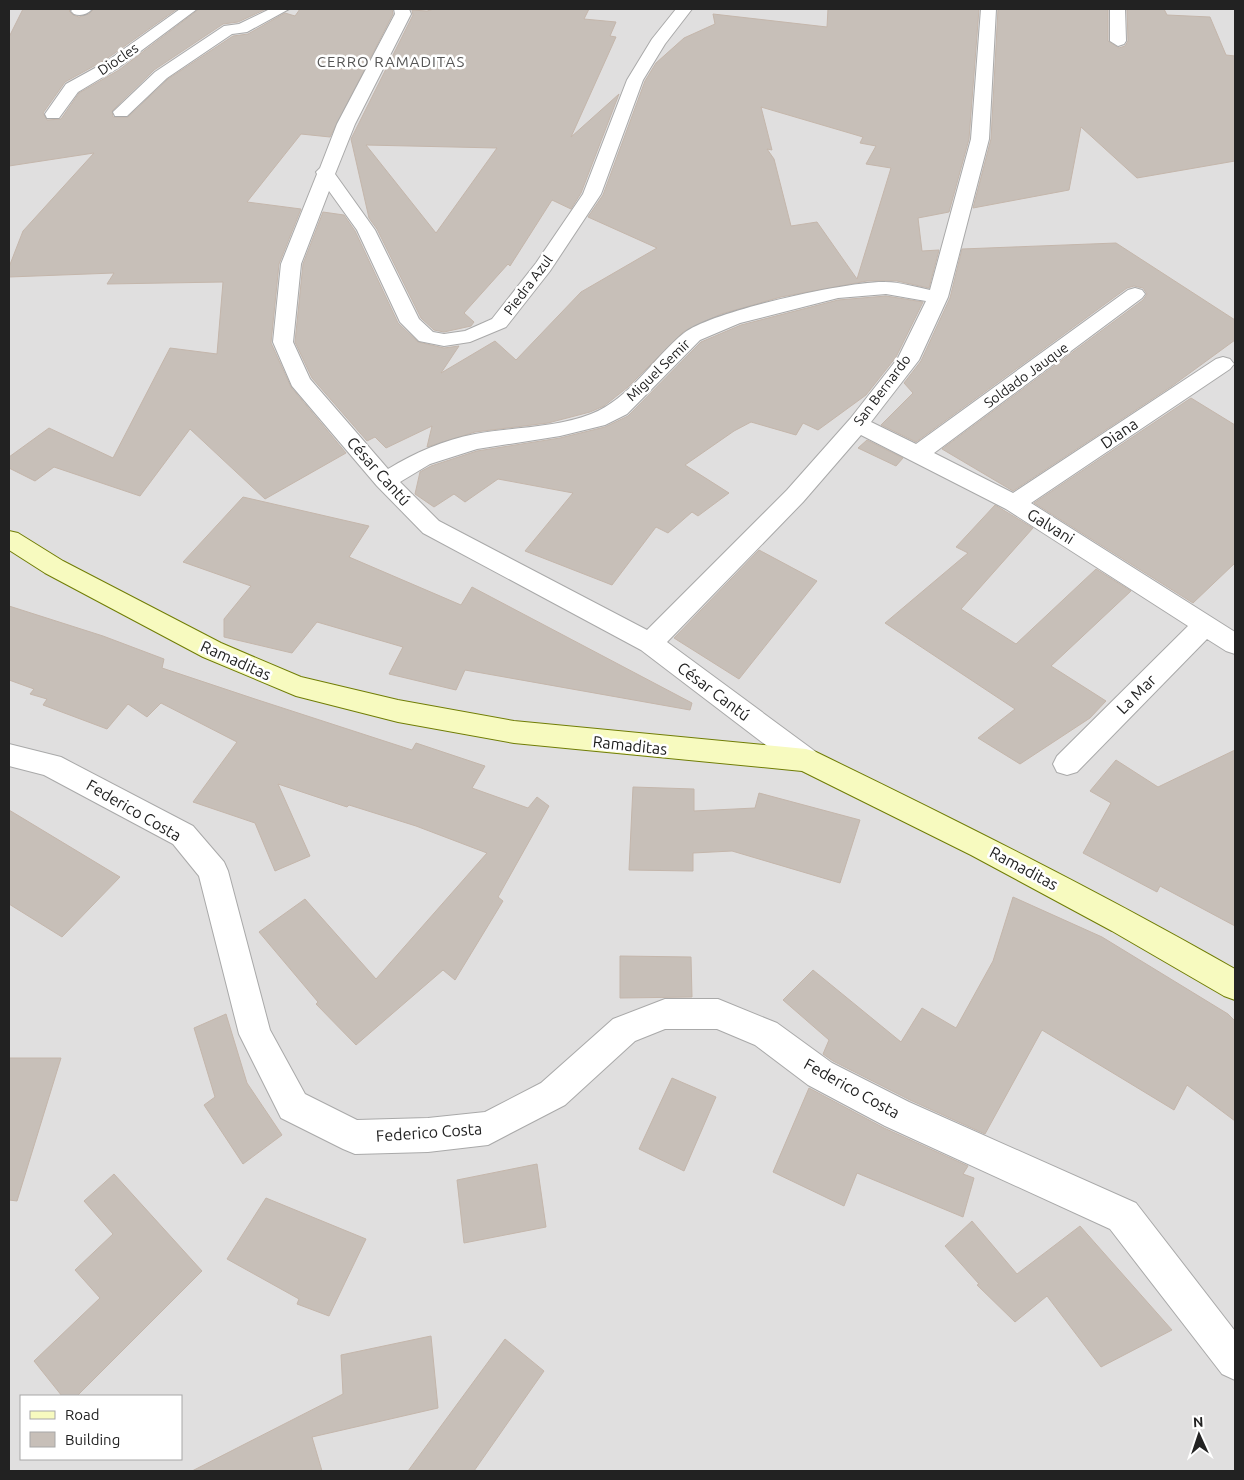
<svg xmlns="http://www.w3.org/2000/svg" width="1244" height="1480" viewBox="0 0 1244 1480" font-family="Ubuntu,sans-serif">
<rect width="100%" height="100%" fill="#f2efe9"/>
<path fill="#e0dfdf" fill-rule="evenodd" d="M 9,9 L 1235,9 L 1235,1471 L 9,1471 ZM 21,1396 L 181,1396 L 181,1459 L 21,1459 Z"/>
<g fill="#c7bfb8" stroke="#c4b6ab" fill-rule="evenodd">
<path d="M 23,9 L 71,9 L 69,11 L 73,15 L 79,17 L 89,14 L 94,9 L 177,9 L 105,60 L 65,82 L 43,113 L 47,120 L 61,119 L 79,93 L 119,70 L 199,9 L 266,9 L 238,22 L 223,24 L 154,70 L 112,111 L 113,117 L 128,117 L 168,79 L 233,36 L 248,34 L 285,13 L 295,16 L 300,9 L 392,9 L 393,14 L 330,137 L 301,134 L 247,202 L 301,209 L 279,264 L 271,343 L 291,387 L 346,453 L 265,499 L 190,429 L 140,496 L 54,467 L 35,481 L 9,468 L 9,457 L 49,428 L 113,458 L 170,348 L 217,354 L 223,282 L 107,284 L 114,273 L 9,277 L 9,267 L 23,231 L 94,153 L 9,166 L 9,37 Z"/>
<path d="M 434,9 L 589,9 L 584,19 L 616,22 L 610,36 L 616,37 L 571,137 L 619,94 L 581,193 L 571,209 L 552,200 L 510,266 L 508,264 L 464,313 L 474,322 L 471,326 L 444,332 L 434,330 L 421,318 L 377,229 L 369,218 L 351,139 L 413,15 L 412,10 L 427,11 ZM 366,145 L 497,148 L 436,233 Z"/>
<path d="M 828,9 L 979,9 L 969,139 L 949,212 L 918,218 L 922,251 L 939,250 L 929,288 L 897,281 L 867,281 L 781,297 L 721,314 L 683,332 L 628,387 L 604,406 L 590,412 L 548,423 L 475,432 L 427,447 L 432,426 L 386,448 L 375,437 L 367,441 L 312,378 L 295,342 L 303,264 L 323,212 L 344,215 L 355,231 L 398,323 L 418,342 L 444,348 L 459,346 L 441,373 L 495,341 L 516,360 L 581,292 L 657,248 L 588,217 L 603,195 L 645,81 L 656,63 L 684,38 L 715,24 L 713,14 L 827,27 ZM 761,107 L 863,137 L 860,143 L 876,146 L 866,164 L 891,168 L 857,279 L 817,222 L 791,226 L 774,159 L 767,149 L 772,150 Z"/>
<path d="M 998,9 L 1108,9 L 1108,41 L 1119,48 L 1125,46 L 1128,41 L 1127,9 L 1164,9 L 1167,15 L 1210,17 L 1226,55 L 1235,56 L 1235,161 L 1137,178 L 1081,127 L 1069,190 L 973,208 L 991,139 Z"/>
<path d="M 1116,243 L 1235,320 L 1235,340 L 1172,386 L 1013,491 L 942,449 L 1143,300 L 1147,294 L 1143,288 L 1134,286 L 1127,288 L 916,442 L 881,425 L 913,393 L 904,383 L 921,361 L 950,298 L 962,249 Z"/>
<path d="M 886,296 L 923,302 L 896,357 L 866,395 L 818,430 L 803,423 L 796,435 L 751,422 L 734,431 L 685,465 L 729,493 L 698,516 L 692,512 L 668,533 L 656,527 L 612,585 L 525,551 L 573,493 L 498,479 L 465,502 L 454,494 L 434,507 L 415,494 L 420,472 L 431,466 L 477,451 L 560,438 L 605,427 L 628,416 L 701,342 L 741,325 L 838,300 Z"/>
<path d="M 1191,398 L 1235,425 L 1235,563 L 1193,603 L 1034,503 Z"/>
<path d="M 867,440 L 903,458 L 896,466 L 858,448 Z"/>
<path d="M 243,497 L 369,526 L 349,557 L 461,605 L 472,587 L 692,703 L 690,710 L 465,670 L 456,690 L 389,674 L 403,647 L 317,622 L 292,653 L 224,637 L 224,619 L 251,586 L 183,562 Z"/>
<path d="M 995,505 L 1033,528 L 961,609 L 1016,644 L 1096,569 L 1131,591 L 1051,666 L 1106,701 L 1090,718 L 1020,764 L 978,738 L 1015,709 L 885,623 L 968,553 L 956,547 Z"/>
<path d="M 759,550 L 817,581 L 739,679 L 674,638 Z"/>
<path d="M 9,606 L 103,636 L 164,659 L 162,668 L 255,699 L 412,750 L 416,743 L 485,766 L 472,788 L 528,808 L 537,797 L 549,806 L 498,897 L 503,901 L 455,980 L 443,970 L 356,1045 L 316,1004 L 318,1002 L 259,932 L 305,899 L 376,979 L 487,853 L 416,826 L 349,805 L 347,807 L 278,784 L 310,856 L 275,871 L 255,823 L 193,802 L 237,742 L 161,703 L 147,717 L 128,704 L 107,729 L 43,705 L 47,699 L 30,694 L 34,689 L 9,680 Z"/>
<path d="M 1235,750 L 1235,926 L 1160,886 L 1157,892 L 1083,853 L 1111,803 L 1090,791 L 1116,760 L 1158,787 Z"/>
<path d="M 633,787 L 694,789 L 694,811 L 755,808 L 759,793 L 860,820 L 840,883 L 732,851 L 693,853 L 693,871 L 629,870 Z"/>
<path d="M 9,810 L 120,877 L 62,937 L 9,904 Z"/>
<path d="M 1013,897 L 1102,937 L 1228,1014 L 1235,1021 L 1235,1121 L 1187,1085 L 1174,1110 L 1042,1030 L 985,1134 L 910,1100 L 833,1061 L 823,1054 L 829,1040 L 783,1000 L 813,970 L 901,1042 L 922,1008 L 956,1028 L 993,961 Z"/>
<path d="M 620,956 L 691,957 L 692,997 L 620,998 Z"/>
<path d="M 226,1014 L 247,1083 L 282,1135 L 243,1164 L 204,1105 L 215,1097 L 194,1028 Z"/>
<path d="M 9,1058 L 61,1058 L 17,1201 L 9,1200 Z"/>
<path d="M 672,1078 L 716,1097 L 684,1171 L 639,1149 Z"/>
<path d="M 809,1088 L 884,1128 L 968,1166 L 963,1174 L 974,1178 L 963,1217 L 857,1173 L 844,1206 L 773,1172 Z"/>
<path d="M 537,1164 L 546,1227 L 464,1243 L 457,1180 Z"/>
<path d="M 114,1174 L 202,1271 L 77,1396 L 62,1396 L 34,1361 L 100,1298 L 75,1270 L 113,1234 L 84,1201 Z"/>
<path d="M 266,1198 L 366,1239 L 329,1316 L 297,1304 L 299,1299 L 227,1259 Z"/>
<path d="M 972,1221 L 1017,1274 L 1080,1226 L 1172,1330 L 1101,1367 L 1047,1296 L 1015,1322 L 977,1285 L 979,1284 L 945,1246 Z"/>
<path d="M 431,1336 L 438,1408 L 312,1437 L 322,1471 L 192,1471 L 343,1394 L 341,1355 Z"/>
<path d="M 505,1339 L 544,1371 L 474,1471 L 408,1471 Z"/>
</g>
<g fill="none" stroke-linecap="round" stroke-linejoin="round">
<defs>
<g id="street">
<path d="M 73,9 L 92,9 C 87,15 80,16 74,14 L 71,11 Z"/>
<path d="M 180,9 L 197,9 L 118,68 L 78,92 L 59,118 L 47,118 L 45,114 L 66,84 L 106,62 Z"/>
<path d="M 270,9 L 289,9 L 247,32 L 232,34 L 167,78 L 127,116 L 115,116 L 113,112 L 155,72 L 224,26 L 239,24 Z"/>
<path d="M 394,9 L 409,9 L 411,14 L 355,124 L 335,174 L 375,230 L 419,319 L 433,332 L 444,334 L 465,331 L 492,319 L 536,263 L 583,194 L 627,80 L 652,39 L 676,9 L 692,9 L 665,44 L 643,80 L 601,194 L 550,271 L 506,327 L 470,342 L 444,346 L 419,341 L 400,322 L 357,230 L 329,191 L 301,264 L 293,342 L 310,379 L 388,469 C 414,453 444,440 475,434 C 513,427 555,428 591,414 C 630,399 653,358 684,333 C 712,311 848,281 885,282 C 900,282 916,287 930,290 L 971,139 L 981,9 L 996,9 L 989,139 L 948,297 L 919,360 L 871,422 L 916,444 L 1128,290 L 1135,288 L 1142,290 L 1145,294 L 1142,298 L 934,453 L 1013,493 L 1216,359 L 1223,357 L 1230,359 L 1234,364 L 1230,369 L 1031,503 L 1235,632 L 1235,654 L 1226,651 L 1207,639 L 1077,772 L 1067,775 L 1057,772 L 1053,764 L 1057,756 L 1188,626 L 1006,509 L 861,435 L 803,502 L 667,642 L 816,752 L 820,760 L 816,768 L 806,771 L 796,768 L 641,650 L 423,533 L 377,486 L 292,386 L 273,342 L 281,264 L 317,174 L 316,172 L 320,168 L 337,124 L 395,14 ZM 886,294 L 926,301 L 898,358 L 850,419 L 787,490 L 647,630 L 439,521 L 400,482 L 430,464 L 477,449 L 560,436 L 605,425 L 627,414 L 700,340 L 740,323 L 838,298 Z"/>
<path d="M 1110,9 L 1125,9 L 1126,41 L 1124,44 L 1118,46 L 1110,41 Z"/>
<path d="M 9,744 L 61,757 L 193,826 L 224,862 L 228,871 L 270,1030 L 305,1094 L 357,1120 L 428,1118 L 485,1112 L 541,1083 L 613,1019 L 665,999 L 718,999 L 777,1023 L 832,1063 L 909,1102 L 1136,1203 L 1235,1331 L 1235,1380 L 1222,1374 L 1110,1229 L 885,1126 L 808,1085 L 755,1045 L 717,1029 L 665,1029 L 635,1041 L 565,1105 L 488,1145 L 428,1152 L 355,1154 L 343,1149 L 281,1118 L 239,1034 L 199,876 L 173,844 L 44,775 L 9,766 Z"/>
</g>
<path id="secondary" d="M 9,531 L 18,533 L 63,561 L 221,643 L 301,677 L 398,700 L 514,721 L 806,749 L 816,752 C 958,821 1098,891 1235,969 L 1235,1000 L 1224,996 L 1112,931 L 971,855 L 802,771 L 514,743 L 398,722 L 296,696 L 203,657 L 45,573 L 9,550 Z"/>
</defs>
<use href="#street" stroke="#a9a9a9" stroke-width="2"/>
<use href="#secondary" stroke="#707d05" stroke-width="2"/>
<use href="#street" fill="#fff" fill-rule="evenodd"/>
<use href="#secondary" fill="#f7fabf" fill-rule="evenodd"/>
</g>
<g text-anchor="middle" stroke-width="5" stroke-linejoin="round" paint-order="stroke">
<g font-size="14" fill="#222" stroke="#fff">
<text transform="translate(118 59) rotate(-34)" y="5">Diocles</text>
<text transform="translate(528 285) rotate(-53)" y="5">Piedra Azul</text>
<text transform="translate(658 370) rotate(-44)" y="5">Miguel Semir</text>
<text transform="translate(1026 375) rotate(-36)" y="5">Soldado Jauque</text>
<text transform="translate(882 390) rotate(-53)" y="5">San Bernardo</text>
</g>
<g font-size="15" letter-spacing="1" fill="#555" stroke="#fff">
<text x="391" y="67">CERRO RAMADITAS</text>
</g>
<g font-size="16" fill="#222" stroke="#fff">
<text transform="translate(1119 433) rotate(-34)" y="6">Diana</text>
<text transform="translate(379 471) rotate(48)" y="6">César Cantú</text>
<text transform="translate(1051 526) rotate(32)" y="6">Galvani</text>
<text transform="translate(236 660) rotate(24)" y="6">Ramaditas</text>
<text transform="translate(714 691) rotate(37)" y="6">César Cantú</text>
<text transform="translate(1136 694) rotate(-45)" y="6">La Mar</text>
<text transform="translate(630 745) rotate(6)" y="6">Ramaditas</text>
<text transform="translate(134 810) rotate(30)" y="6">Federico Costa</text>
<text transform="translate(1024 868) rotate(28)" y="6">Ramaditas</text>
<text transform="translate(852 1088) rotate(29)" y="6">Federico Costa</text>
<text transform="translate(429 1132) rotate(-4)" y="6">Federico Costa</text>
</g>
</g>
<rect width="1244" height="1480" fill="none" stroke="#222222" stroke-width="20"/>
<rect x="20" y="1395" width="162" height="65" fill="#ffffff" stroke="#a7a7a7"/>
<rect x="30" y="1411" width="25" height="8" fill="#f7fabf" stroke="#a7a7a7"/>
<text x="65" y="1420" font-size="15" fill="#222222">Road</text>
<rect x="30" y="1432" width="25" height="15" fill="#c7bfb8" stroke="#a7a7a7"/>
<text x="65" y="1445" font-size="15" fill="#222222">Building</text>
<g transform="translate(1199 1435) rotate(357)" stroke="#ffffff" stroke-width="4" paint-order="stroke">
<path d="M0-4L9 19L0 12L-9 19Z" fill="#222222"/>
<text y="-8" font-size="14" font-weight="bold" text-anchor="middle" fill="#222222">N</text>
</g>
</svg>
